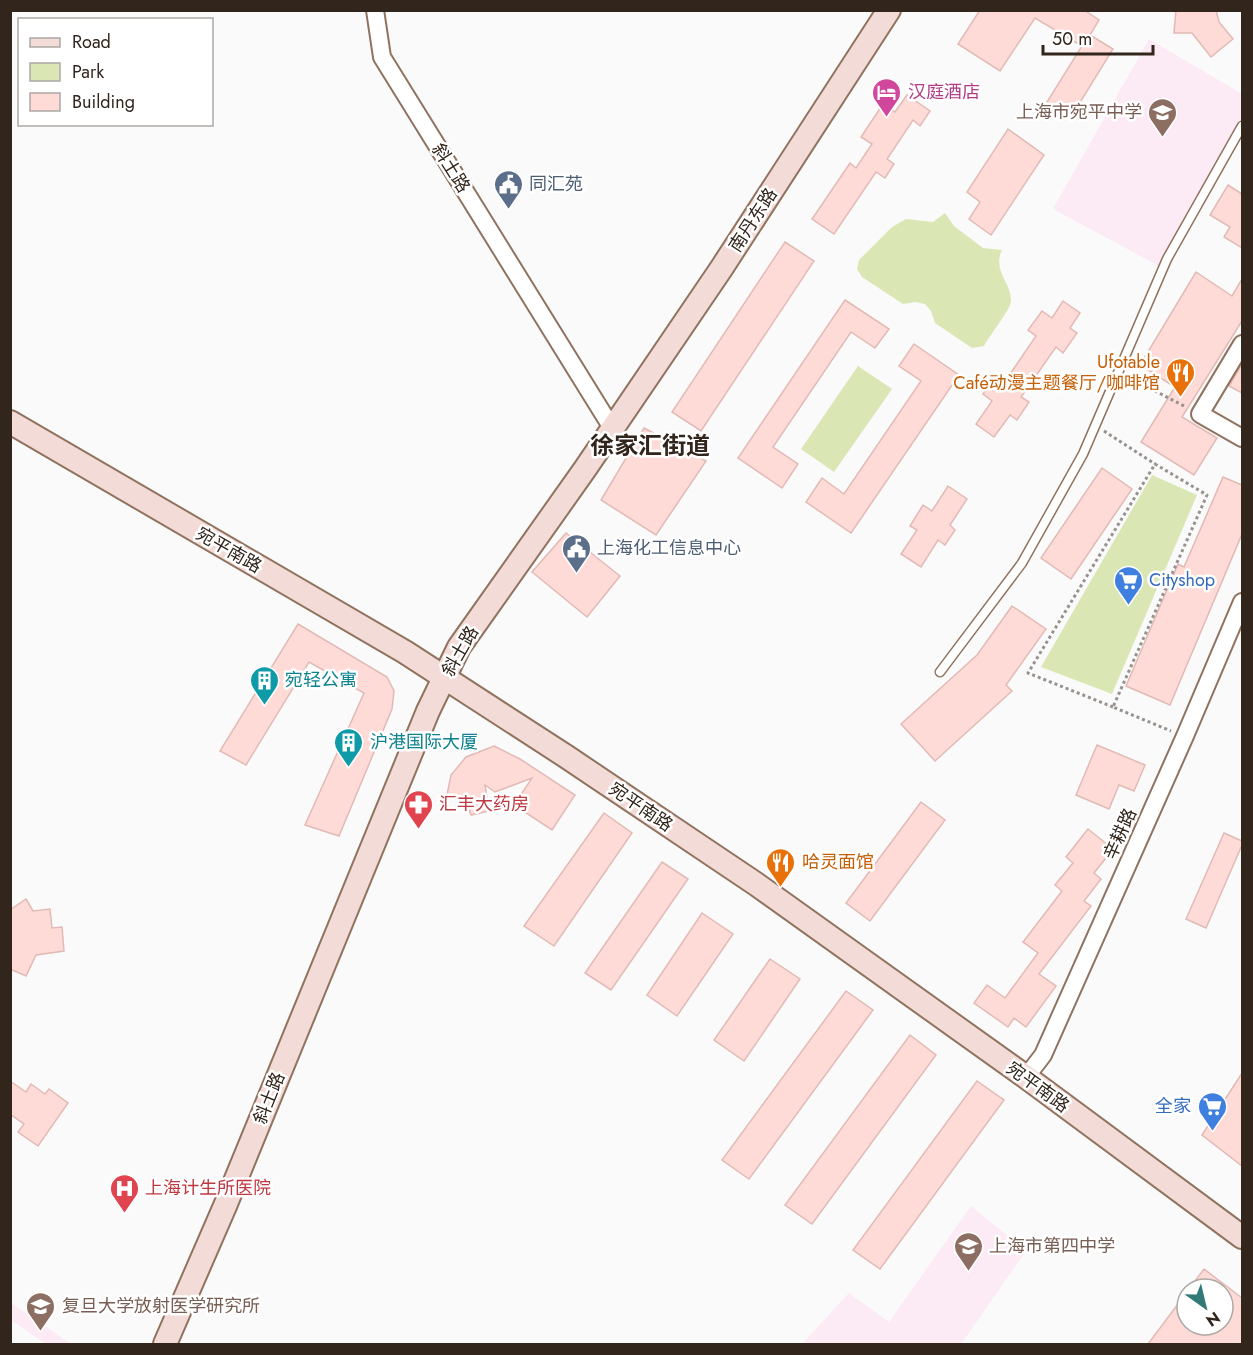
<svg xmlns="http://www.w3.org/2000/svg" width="1253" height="1355" viewBox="0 0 1253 1355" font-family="Jost,'Noto Sans SC',sans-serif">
<rect width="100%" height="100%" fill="#fafafa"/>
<g fill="#fceaf5">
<path d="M 1149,39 L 1242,94 L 1242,121 L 1159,266 L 1053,209 Z"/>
<path d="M 971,1206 L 1026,1251 L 961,1344 L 802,1344 L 849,1293 L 889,1322 Z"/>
<path d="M 11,1303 L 71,1344 L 46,1344 L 11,1320 Z"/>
</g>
<g fill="#dae7b4">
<path d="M 945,213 L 954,226 L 983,248 L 1002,250 C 991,273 1016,286 1010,305 C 1006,315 990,335 984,346 L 972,348 L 935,323 L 931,311 L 925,304 L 916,302 L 903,304 L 862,277 L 857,269 L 859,260 L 892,227 L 906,219 L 933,222 Z"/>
<path d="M 858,366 L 892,389 L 834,472 L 801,449 Z"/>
<path d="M 1152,475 L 1197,495 L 1112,694 L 1041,667 Z"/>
</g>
<g fill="#fedbd7" stroke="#e2bab5" stroke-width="1.5">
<path d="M 980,10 L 1084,10 L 1099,20 L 1090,35 L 1113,49 L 1071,117 L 1047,102 L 1082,46 L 1035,18 L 1000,71 L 958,44 Z"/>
<path d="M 1176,10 L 1216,10 L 1219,22 L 1233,39 L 1211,57 L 1192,33 L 1174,33 Z"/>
<path d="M 907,95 L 930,111 L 920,126 L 913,120 L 887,159 L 894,164 L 885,178 L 876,172 L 834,234 L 812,219 L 850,163 L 856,168 L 872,144 L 861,137 L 883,104 L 895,112 Z"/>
<path d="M 1008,129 L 1044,155 L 991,235 L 969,219 L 980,202 L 967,192 Z"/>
<path d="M 1228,185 L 1242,194 L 1242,248 L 1224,237 L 1230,227 L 1210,215 Z"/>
<path d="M 785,242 L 814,261 L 701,431 L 672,412 Z"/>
<path d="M 1196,272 L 1232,296 L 1242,279 L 1242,321 L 1182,417 L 1217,438 L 1194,475 L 1141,442 L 1175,387 L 1140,365 Z"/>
<path d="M 845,300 L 889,329 L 875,348 L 851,332 L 773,447 L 798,464 L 782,488 L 738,458 Z"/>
<path d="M 1063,301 L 1080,313 L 1070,328 L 1077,333 L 1063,353 L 1056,347 L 1021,397 L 1029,402 L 1017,420 L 1010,415 L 994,437 L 976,424 L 992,401 L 983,394 L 995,377 L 1004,383 L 1036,336 L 1028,330 L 1042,311 L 1052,318 Z"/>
<path d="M 914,344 L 959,375 L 851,533 L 806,502 L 822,478 L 844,494 L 921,381 L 899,366 Z"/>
<path d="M 1242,364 L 1242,393 L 1229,386 Z"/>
<path d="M 644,428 L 706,461 L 656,535 L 601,500 Z"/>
<path d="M 1102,468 L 1132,489 L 1071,579 L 1041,558 Z"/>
<path d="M 1223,477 L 1242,485 L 1242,534 L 1170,705 L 1126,686 L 1178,564 L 1184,567 Z"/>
<path d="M 948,486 L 967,499 L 950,525 L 955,530 L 945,545 L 938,540 L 921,567 L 901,554 L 917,530 L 910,526 L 923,505 L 932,511 Z"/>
<path d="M 566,533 L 620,576 L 587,617 L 532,572 Z"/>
<path d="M 1012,606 L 1046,629 L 1006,685 L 1012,691 L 935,761 L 901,724 L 977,655 Z"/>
<path d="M 298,624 L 387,677 L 394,691 L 392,709 L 339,836 L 305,825 L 364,693 L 309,662 L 246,765 L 220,751 Z"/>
<path d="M 1097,745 L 1145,765 L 1134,791 L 1119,785 L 1109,809 L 1076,795 Z"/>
<path d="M 494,746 L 520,759 L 575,795 L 552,830 L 514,805 L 532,778 L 495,792 L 485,785 L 489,811 L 471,815 L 467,803 L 447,795 L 451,775 L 466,757 Z"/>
<path d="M 921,802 L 945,820 L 870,921 L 846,903 Z"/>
<path d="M 604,813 L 632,833 L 554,946 L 524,926 Z"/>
<path d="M 1088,829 L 1113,849 L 1094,873 L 1101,879 L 1084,901 L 1091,906 L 1039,974 L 1056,986 L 1026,1027 L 1014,1018 L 1008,1027 L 974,1003 L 987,985 L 1005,998 L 1038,953 L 1023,942 L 1062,891 L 1055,885 L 1073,863 L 1066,857 Z"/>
<path d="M 1224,833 L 1242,841 L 1242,845 L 1206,928 L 1186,919 Z"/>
<path d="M 662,862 L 688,879 L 611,990 L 585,973 Z"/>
<path d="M 26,899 L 33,911 L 50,909 L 52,928 L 62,927 L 64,951 L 36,955 L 26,976 L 10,969 L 10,910 Z"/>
<path d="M 702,913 L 733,934 L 677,1016 L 647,995 Z"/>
<path d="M 770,959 L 800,979 L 744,1061 L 714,1040 Z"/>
<path d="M 846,991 L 873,1010 L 749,1179 L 722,1160 Z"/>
<path d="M 910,1035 L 936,1055 L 812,1224 L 785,1205 Z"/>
<path d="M 1242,1073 L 1242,1166 L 1202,1135 Z"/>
<path d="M 10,1081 L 26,1092 L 31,1084 L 45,1094 L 49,1089 L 68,1103 L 38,1146 L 18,1132 L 24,1124 L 10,1114 Z"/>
<path d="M 977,1081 L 1004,1100 L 880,1269 L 853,1250 Z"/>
<path d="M 1204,1269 L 1242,1298 L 1242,1344 L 1148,1344 L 1187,1292 L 1187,1325 L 1223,1325 L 1223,1289 L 1189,1289 Z"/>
</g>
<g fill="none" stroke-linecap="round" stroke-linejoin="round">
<defs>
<path id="lane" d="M 940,672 L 1022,563 L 1083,454 L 1167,259 L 1242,126"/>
<g id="street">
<path d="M 375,10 L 382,57 L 612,428"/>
<path d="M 1242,344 L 1200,414 L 1242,438"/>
<path d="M 1026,1077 L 1043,1055 L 1185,736 L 1242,602"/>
</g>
<g id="secondary">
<path d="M 10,422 L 405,652 L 567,757 L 756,884 L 1026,1077 L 1242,1237"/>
<path d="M 165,1344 L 225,1206 L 428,711 L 459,647 L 585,469 L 721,269 L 889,10"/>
</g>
</defs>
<use href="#lane" stroke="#90735f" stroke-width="11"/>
<use href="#street" stroke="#90735f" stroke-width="20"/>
<use href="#secondary" stroke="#90735f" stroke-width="26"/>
<g stroke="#98928e" stroke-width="3" stroke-dasharray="3 3" stroke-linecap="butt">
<path d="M 1128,377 L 1186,407"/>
<path d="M 1104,431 L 1155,464"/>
<path d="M 1113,707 L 1028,673 L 1155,464 L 1207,495 L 1113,707 L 1171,731"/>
</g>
<use href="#lane" stroke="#fff" stroke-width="8"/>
<use href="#street" stroke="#fff" stroke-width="16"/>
<use href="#secondary" stroke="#f3dbd8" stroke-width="22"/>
</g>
<defs>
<symbol id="hotel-pin" viewBox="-11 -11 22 30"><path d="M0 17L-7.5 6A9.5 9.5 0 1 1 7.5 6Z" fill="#d1479c" stroke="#fff"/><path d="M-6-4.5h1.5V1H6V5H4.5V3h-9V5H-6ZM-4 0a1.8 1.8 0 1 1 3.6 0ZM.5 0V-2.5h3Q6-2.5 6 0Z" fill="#fff"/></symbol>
<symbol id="school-pin" viewBox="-11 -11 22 30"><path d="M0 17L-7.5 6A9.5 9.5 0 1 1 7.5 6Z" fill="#8d6e63" stroke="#fff"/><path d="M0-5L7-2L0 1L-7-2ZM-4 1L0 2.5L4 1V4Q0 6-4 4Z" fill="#fff"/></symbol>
<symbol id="civic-pin" viewBox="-11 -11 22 30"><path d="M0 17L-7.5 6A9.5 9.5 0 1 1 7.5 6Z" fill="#5c6f8a" stroke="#fff"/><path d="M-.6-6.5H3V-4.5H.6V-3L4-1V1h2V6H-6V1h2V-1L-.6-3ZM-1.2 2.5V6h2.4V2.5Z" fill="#fff"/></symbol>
<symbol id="restaurant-pin" viewBox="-11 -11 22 30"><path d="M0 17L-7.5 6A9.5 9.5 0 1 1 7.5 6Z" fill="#e8710a" stroke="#fff"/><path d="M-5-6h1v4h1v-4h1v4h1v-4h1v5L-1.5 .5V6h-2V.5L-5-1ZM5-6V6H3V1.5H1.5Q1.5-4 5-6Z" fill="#fff"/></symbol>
<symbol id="supermarket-pin" viewBox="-11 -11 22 30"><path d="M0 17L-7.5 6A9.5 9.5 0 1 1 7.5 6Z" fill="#3f7fe0" stroke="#fff"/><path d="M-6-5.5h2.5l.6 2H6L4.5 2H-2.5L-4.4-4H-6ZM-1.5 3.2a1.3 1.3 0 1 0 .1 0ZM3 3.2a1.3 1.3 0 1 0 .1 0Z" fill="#fff"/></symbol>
<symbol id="building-pin" viewBox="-11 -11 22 30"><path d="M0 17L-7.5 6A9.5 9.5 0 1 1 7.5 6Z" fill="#0f9aa8" stroke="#fff"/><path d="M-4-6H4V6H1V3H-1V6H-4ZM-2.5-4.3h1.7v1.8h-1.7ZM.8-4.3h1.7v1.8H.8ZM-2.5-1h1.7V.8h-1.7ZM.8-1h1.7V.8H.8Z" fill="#fff"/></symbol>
<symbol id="pharmacy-pin" viewBox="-11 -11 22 30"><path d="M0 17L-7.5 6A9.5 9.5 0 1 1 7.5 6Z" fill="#e0444e" stroke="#fff"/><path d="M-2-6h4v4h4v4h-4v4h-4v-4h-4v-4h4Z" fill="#fff"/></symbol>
<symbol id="hospital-pin" viewBox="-11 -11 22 30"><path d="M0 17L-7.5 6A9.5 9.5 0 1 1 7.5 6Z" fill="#e0444e" stroke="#fff"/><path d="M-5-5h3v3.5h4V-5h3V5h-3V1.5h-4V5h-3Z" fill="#fff"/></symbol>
<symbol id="university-pin" viewBox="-11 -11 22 30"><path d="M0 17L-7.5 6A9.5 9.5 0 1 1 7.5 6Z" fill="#8d6e63" stroke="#fff"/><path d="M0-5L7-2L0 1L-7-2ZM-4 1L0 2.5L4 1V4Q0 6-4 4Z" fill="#fff"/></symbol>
</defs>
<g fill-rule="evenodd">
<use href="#hotel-pin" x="870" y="76" width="33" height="45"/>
<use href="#school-pin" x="1146" y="96" width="33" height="45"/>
<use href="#civic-pin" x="492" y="168" width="33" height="45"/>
<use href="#restaurant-pin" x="1164" y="356" width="33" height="45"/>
<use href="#civic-pin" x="560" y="532" width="33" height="45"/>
<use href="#supermarket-pin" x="1112" y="564" width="33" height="45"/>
<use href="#building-pin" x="248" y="664" width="33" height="45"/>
<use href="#building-pin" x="332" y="726" width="33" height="45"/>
<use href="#pharmacy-pin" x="402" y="788" width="33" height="45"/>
<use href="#restaurant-pin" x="764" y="846" width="33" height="45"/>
<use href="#supermarket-pin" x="1196" y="1090" width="33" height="45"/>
<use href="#hospital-pin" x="108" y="1172" width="33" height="45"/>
<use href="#school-pin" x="952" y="1230" width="33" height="45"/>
<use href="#university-pin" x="24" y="1290" width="33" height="45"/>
</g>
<g text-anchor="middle" stroke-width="5" stroke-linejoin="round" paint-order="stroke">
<g font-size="18" fill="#b23c85" stroke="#fff" text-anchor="start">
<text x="908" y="98">汉庭酒店</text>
</g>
<g font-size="18" fill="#785e54" stroke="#fff" text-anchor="start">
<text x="1142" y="118" text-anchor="end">上海市宛平中学</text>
<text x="989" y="1252">上海市第四中学</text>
<text x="62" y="1312">复旦大学放射医学研究所</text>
</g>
<g font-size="18" fill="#31251c" stroke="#fff">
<text transform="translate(451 168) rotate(58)" y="6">斜土路</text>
<text transform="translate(753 220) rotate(-57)" y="6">南丹东路</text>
<text transform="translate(229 550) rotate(30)" y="6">宛平南路</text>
<text transform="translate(460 651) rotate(-60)" y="6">斜土路</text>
<text transform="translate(641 807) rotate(34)" y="6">宛平南路</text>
<text transform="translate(1120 834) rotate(-66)" y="6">辛耕路</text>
<text transform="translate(1038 1087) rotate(36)" y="6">宛平南路</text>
<text transform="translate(269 1098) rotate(-68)" y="6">斜土路</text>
</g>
<g font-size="18" fill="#4e5e75" stroke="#fff" text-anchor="start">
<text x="529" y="190">同汇苑</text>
<text x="597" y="554">上海化工信息中心</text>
</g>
<g font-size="18" fill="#c56008" stroke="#fff" text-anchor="end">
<text x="1160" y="368">Ufotable<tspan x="1160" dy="21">Café动漫主题餐厅/咖啡馆</tspan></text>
<text x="802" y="868" text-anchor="start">哈灵面馆</text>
</g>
<g font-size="18" fill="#366cbe" stroke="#fff" text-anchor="start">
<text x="1149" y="586">Cityshop</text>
<text x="1191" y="1112" text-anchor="end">全家</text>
</g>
<g font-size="18" fill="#0d838f" stroke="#fff" text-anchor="start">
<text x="285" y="686">宛轻公寓</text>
<text x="370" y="748">沪港国际大厦</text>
</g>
<g font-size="18" fill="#be3a42" stroke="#fff" text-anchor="start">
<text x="439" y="810">汇丰大药房</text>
<text x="145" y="1194">上海计生所医院</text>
</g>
<g font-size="24" font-weight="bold" fill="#31251c" stroke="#fff">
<text x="650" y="454">徐家汇街道</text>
</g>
</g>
<rect width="1253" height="1355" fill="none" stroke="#31251c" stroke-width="24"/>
<rect x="18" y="18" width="195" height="108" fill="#ffffff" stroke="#ada8a4" stroke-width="1.5"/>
<rect x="30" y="38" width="30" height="9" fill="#f3dbd8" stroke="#ada8a4" stroke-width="1.5"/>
<text x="72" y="48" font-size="18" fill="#31251c">Road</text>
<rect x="30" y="63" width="30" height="18" fill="#dae7b4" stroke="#ada8a4" stroke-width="1.5"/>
<text x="72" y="78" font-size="18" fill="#31251c">Park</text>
<rect x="30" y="93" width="30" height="18" fill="#fedbd7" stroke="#ada8a4" stroke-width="1.5"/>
<text x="72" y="108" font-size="18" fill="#31251c">Building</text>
<g transform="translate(1205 1307) rotate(146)"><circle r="28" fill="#ffffff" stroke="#ada8a4" stroke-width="1.5"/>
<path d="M0-4.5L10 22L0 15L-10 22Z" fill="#327a78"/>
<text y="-9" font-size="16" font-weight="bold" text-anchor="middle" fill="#31251c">N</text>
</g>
<path d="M1043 45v9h110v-9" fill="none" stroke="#31251c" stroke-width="3"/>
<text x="1052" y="45" font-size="18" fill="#31251c" stroke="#ffffff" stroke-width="4.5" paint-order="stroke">50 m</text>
</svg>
